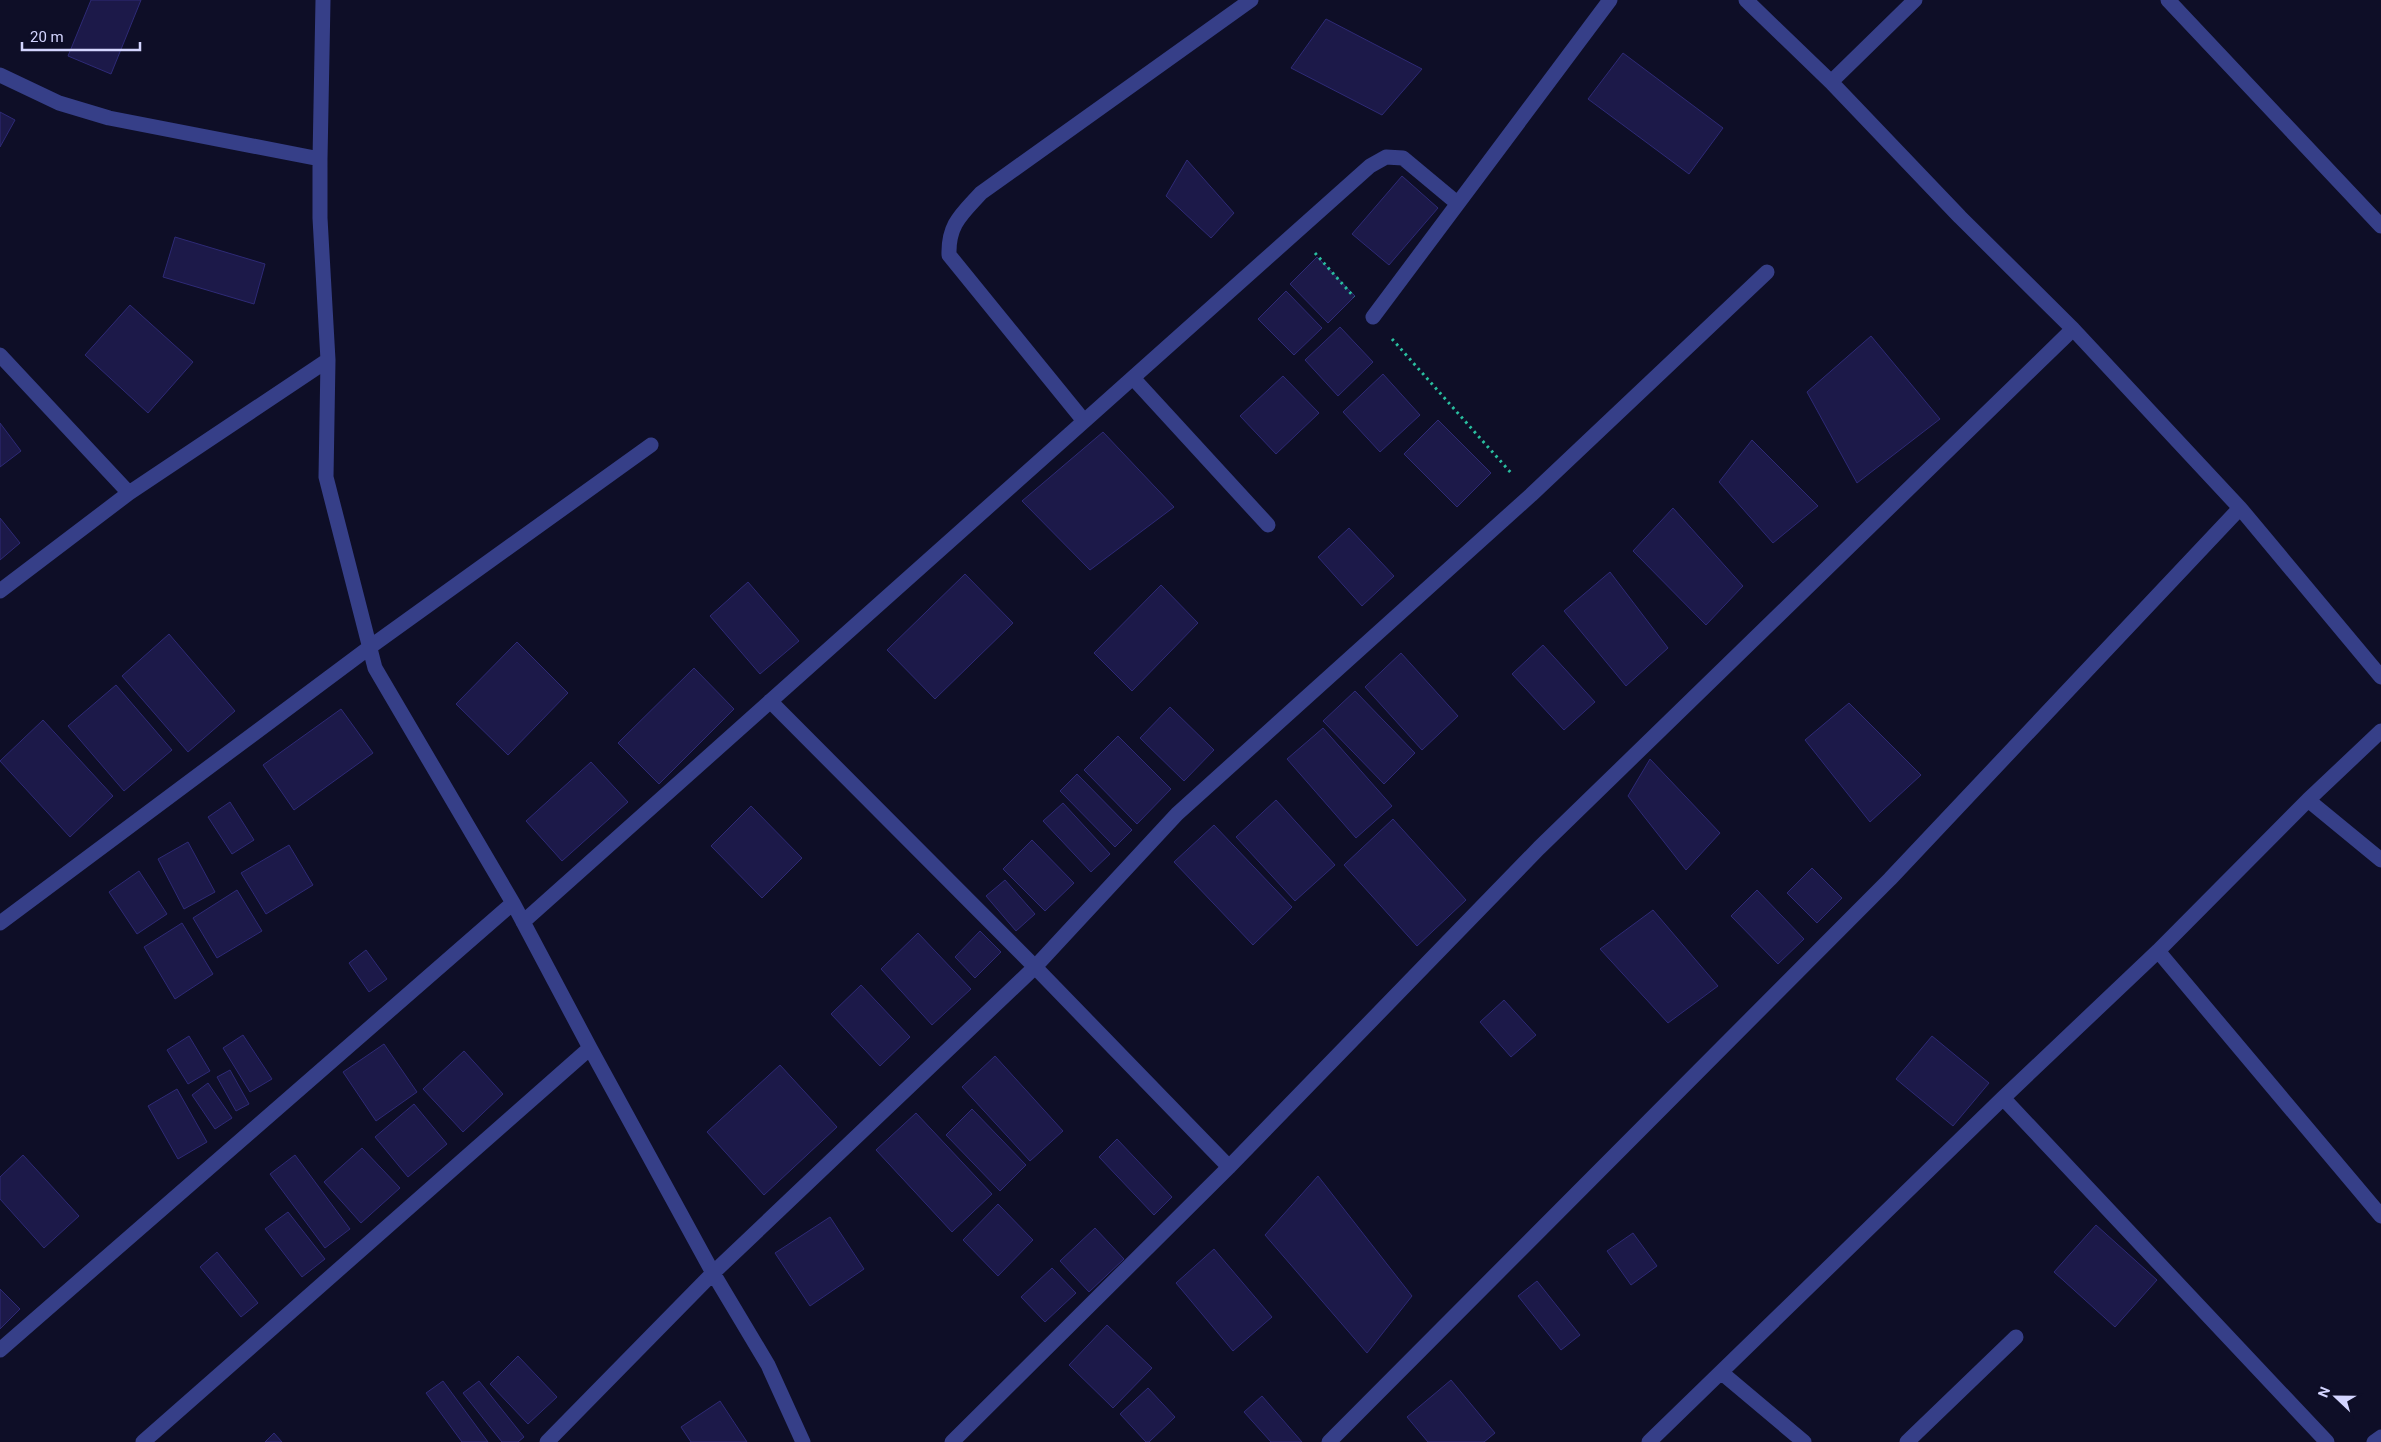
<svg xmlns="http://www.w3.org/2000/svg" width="2381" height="1442" font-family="Roboto,sans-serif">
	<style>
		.building { fill: #1c1949; stroke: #2e2a76 }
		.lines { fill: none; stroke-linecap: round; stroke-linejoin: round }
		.path { stroke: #29be9f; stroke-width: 3; stroke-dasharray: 2.5 4; stroke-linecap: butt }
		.minor { stroke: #363f88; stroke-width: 15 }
	</style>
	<rect width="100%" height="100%" fill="#0e0e27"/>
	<path class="building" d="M 91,0 L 141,0 L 111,74 L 68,56 Z
		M 1326,19 L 1422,69 L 1382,115 L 1291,68 Z
		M 1623,53 L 1723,128 L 1689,174 L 1588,99 Z
		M 0,112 L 15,120 L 0,147 Z
		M 1187,160 L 1234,213 L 1211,238 L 1166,196 Z
		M 1402,176 L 1438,208 L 1389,265 L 1352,234 Z
		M 175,237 L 265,264 L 254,304 L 163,277 Z
		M 1317,257 L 1355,296 L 1328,323 L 1290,284 Z
		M 1286,291 L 1322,328 L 1294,355 L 1258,319 Z
		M 130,305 L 193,362 L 148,413 L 85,355 Z
		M 1340,327 L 1373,362 L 1338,396 L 1305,360 Z
		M 1871,336 L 1940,419 L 1857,483 L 1807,392 Z
		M 1383,374 L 1420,415 L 1380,452 L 1343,412 Z
		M 1283,376 L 1319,413 L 1276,454 L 1240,416 Z
		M 1438,420 L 1491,473 L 1457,507 L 1404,454 Z
		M 0,423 L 21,451 L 0,467 Z
		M 1103,432 L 1174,507 L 1090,570 L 1022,501 Z
		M 1752,440 L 1818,506 L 1773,543 L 1719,482 Z
		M 1673,508 L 1743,586 L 1706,625 L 1633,551 Z
		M 0,518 L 20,543 L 0,560 Z
		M 1349,528 L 1394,576 L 1362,606 L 1318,557 Z
		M 1610,572 L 1668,648 L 1626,686 L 1564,611 Z
		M 965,574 L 1013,623 L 935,699 L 887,650 Z
		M 748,582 L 799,641 L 760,674 L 710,616 Z
		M 1161,585 L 1198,623 L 1132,691 L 1094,653 Z
		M 169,634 L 235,711 L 188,752 L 122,676 Z
		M 517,642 L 568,693 L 508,755 L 456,704 Z
		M 1543,645 L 1595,702 L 1564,730 L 1512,674 Z
		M 1401,653 L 1458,716 L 1422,750 L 1365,687 Z
		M 694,668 L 734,709 L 659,784 L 618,743 Z
		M 116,685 L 172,750 L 124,791 L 68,726 Z
		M 1355,691 L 1415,753 L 1384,784 L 1323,721 Z
		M 1849,703 L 1921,775 L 1870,822 L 1805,740 Z
		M 1170,707 L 1214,750 L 1184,781 L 1140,738 Z
		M 341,709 L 373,753 L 294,810 L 263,765 Z
		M 43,720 L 113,796 L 70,837 L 0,761 Z
		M 1323,728 L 1392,806 L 1356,838 L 1287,759 Z
		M 1118,736 L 1171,789 L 1137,824 L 1084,770 Z
		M 1650,759 L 1720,833 L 1686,870 L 1628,796 Z
		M 591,762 L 628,802 L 562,861 L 526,821 Z
		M 1077,774 L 1132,830 L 1115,847 L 1060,791 Z
		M 1276,800 L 1335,865 L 1295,901 L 1236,837 Z
		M 230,802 L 254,840 L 232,854 L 208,817 Z
		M 1063,803 L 1110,854 L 1091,872 L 1043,821 Z
		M 751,806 L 802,858 L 762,898 L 711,846 Z
		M 1393,819 L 1466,900 L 1417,946 L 1344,865 Z
		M 1214,825 L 1292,907 L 1253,945 L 1174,862 Z
		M 1032,840 L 1074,883 L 1045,911 L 1003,869 Z
		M 188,842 L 215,892 L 184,909 L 158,859 Z
		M 289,845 L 313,885 L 266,914 L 241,873 Z
		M 1812,868 L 1842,898 L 1817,923 L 1787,893 Z
		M 139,871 L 167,914 L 137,934 L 109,892 Z
		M 1005,880 L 1035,914 L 1016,931 L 986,896 Z
		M 237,890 L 262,931 L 217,958 L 193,918 Z
		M 1757,890 L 1804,939 L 1778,964 L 1731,916 Z
		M 1653,910 L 1718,986 L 1668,1023 L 1600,949 Z
		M 182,923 L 213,974 L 175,999 L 144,947 Z
		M 980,931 L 1001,952 L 975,978 L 955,957 Z
		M 918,933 L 971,989 L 932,1025 L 881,969 Z
		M 366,950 L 387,979 L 369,992 L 349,963 Z
		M 861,985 L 910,1037 L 880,1066 L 831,1014 Z
		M 1504,1000 L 1536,1035 L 1511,1057 L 1480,1022 Z
		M 243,1035 L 272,1079 L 250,1092 L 223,1048 Z
		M 189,1036 L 210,1071 L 188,1084 L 167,1050 Z
		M 1932,1036 L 1989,1083 L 1953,1126 L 1896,1079 Z
		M 384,1044 L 417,1092 L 376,1121 L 343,1072 Z
		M 464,1051 L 503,1094 L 463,1132 L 423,1089 Z
		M 995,1056 L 1063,1131 L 1030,1161 L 962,1087 Z
		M 780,1065 L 837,1127 L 764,1195 L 707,1132 Z
		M 230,1070 L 249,1104 L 236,1111 L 217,1077 Z
		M 208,1083 L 232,1118 L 215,1129 L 192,1095 Z
		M 177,1089 L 207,1142 L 178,1159 L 148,1106 Z
		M 414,1104 L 447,1144 L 408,1177 L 375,1137 Z
		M 972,1109 L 1026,1165 L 1000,1191 L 946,1135 Z
		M 916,1113 L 992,1194 L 952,1232 L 876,1150 Z
		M 1117,1139 L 1172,1197 L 1154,1215 L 1099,1157 Z
		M 362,1148 L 400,1188 L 361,1223 L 324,1182 Z
		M 23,1155 L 79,1216 L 44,1248 L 0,1199 L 0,1177 Z
		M 295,1155 L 350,1229 L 325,1248 L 270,1174 Z
		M 1318,1176 L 1412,1296 L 1367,1353 L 1265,1235 Z
		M 998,1204 L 1033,1240 L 998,1276 L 963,1240 Z
		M 288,1212 L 325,1259 L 302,1277 L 265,1229 Z
		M 830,1217 L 864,1269 L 810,1306 L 775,1253 Z
		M 2096,1225 L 2157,1280 L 2115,1327 L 2054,1272 Z
		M 1095,1228 L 1124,1259 L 1089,1292 L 1060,1261 Z
		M 1633,1233 L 1657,1266 L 1631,1285 L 1607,1251 Z
		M 1214,1249 L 1272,1317 L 1233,1351 L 1176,1283 Z
		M 217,1252 L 258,1303 L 241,1317 L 200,1267 Z
		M 1052,1268 L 1076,1293 L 1045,1322 L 1021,1297 Z
		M 1537,1281 L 1580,1335 L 1561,1350 L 1518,1296 Z
		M 0,1289 L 20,1309 L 0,1329 Z
		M 1107,1325 L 1152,1368 L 1113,1408 L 1069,1365 Z
		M 518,1356 L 557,1397 L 528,1424 L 490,1384 Z
		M 1451,1380 L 1495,1433 L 1484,1442 L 1428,1442 L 1407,1417 Z
		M 443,1381 L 488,1442 L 462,1442 L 426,1393 Z
		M 479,1381 L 524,1437 L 518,1442 L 502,1442 L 463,1393 Z
		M 1148,1388 L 1175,1417 L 1149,1442 L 1146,1442 L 1120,1414 Z
		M 1262,1396 L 1302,1442 L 1271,1442 L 1244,1412 Z
		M 720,1401 L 747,1442 L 691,1442 L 681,1427 Z
		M 274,1433 L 282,1442 L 265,1442 Z"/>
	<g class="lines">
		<path class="path" d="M 1315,253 L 1354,297
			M 1392,339 L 1512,474"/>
		<path class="minor" d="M 323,0 L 320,159 L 320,218 L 328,360 L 326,477 L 375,668 L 513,903 L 590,1048 L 713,1273 L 768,1365 L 803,1442
			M 1746,0 L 1831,82
			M 2168,0 L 2381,226
			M 0,75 L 59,103 L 109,118 L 320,159
			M 1373,317 L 1610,0
			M 2073,329 L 2240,508 L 2381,677
			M 0,355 L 129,493
			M 1133,378 L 1268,525
			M 1084,421 L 949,255 C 948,224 962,214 981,193 L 1251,0
			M 0,591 L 129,493 L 328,360
			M 770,701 L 1035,967 L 1229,1167
			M 2308,800 L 2381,860
			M 523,922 L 1370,166 L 1386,157 L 1403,158 L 1457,203
			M 0,923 L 370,647 L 651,445
			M 2158,951 L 2381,1216
			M 2003,1098 L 2327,1442
			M 0,1350 L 513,903
			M 1722,1373 L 1804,1442
			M 143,1442 L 590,1048
			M 547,1442 L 713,1273 L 1035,967 L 1177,814 L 1531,495 L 1767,272
			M 952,1442 L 1229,1167 L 1539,848 L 2073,329 L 1960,217 L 1831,82 L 1915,0
			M 1329,1442 L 1890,879 L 2240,508
			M 1649,1442 L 2003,1098 L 2158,951 L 2308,800 L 2381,731
			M 1907,1442 L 2016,1337
			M 2374,1442 L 2381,1437"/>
	</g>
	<g transform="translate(2336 1397) rotate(292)" stroke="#0e0e27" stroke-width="4" paint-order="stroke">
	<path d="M0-4L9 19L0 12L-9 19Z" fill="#d4d5ff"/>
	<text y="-8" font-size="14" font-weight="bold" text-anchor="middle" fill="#d4d5ff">N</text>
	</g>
	<path d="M22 42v8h118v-8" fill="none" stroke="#d4d5ff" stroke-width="2.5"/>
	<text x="30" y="42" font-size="15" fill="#d4d5ff" stroke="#0e0e27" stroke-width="4" paint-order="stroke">20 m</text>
</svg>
